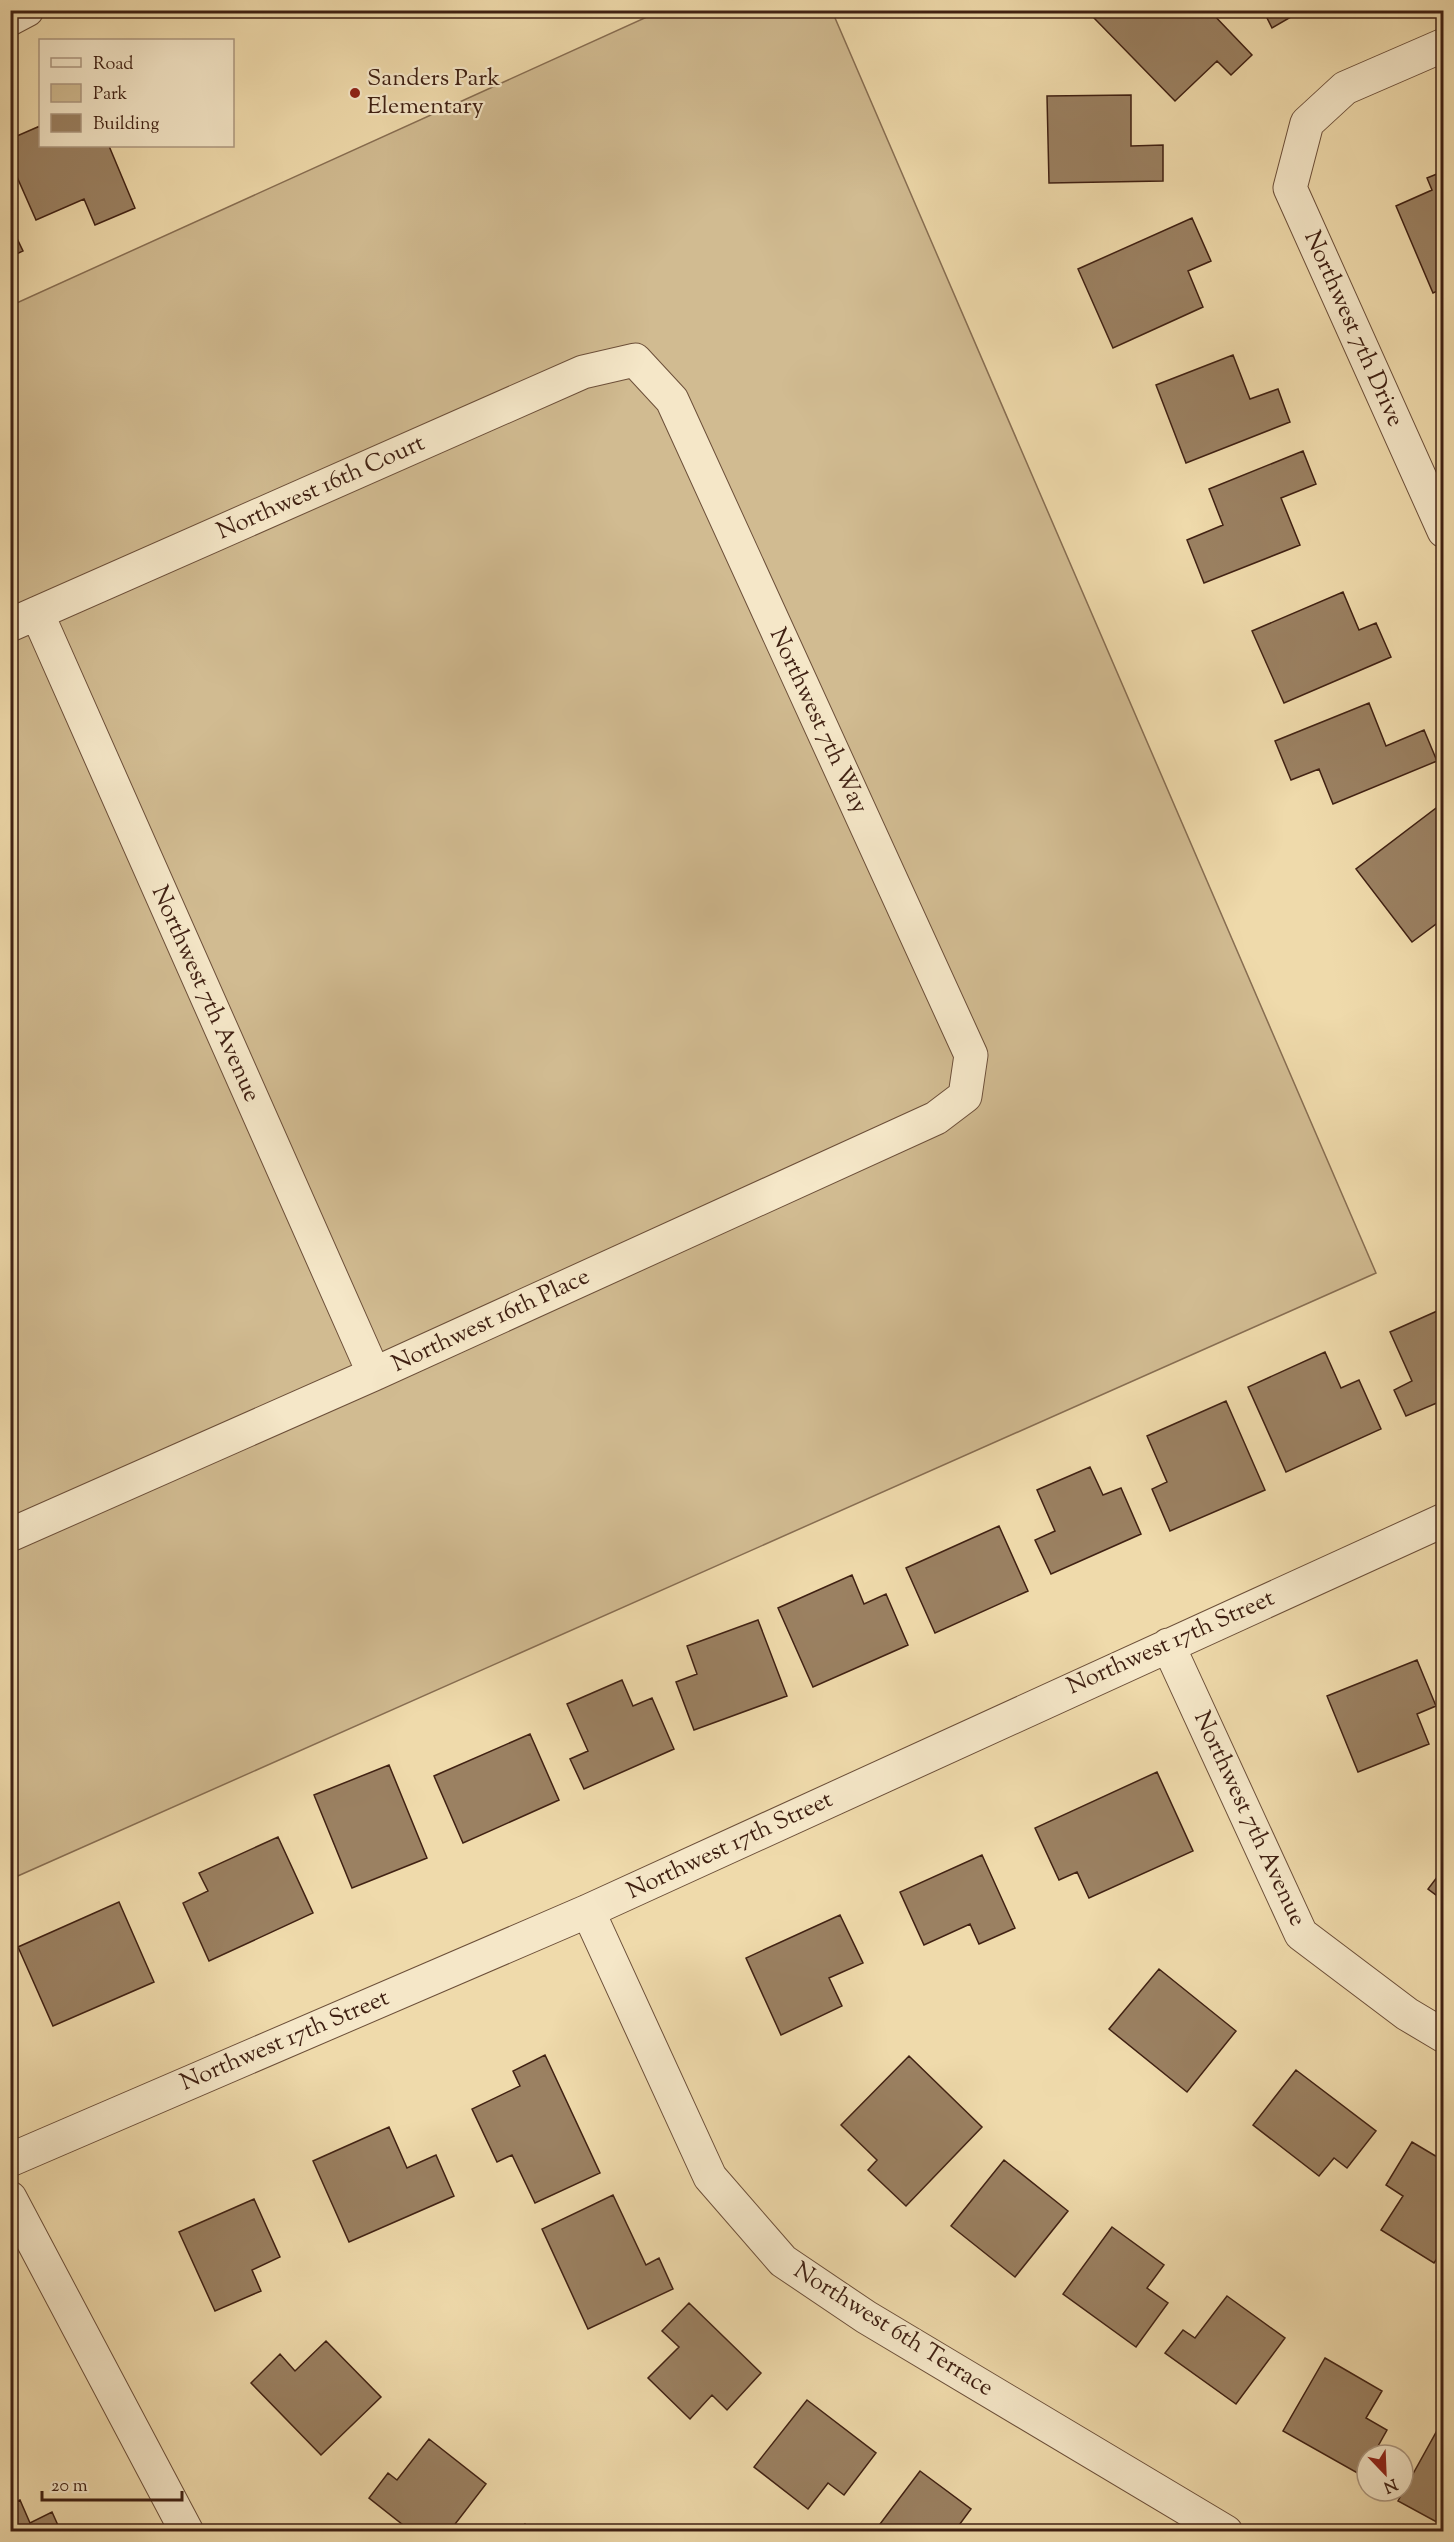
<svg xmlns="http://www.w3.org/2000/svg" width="1454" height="2542" font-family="'Sorts Mill Goudy',serif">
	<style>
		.green { fill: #d1bb91; stroke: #886e52; stroke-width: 1.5 }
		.building { fill: #9b8162; stroke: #402113; stroke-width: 1.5 }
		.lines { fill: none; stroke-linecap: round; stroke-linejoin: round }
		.street-casing { stroke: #6c4f39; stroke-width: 35 }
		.street { stroke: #f5e7c8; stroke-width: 33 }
		.poi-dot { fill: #8f2418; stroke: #f5e7c8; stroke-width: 2 }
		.labels { text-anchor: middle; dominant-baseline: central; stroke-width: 4.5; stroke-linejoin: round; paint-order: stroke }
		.poi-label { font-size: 24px; fill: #402113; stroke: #f5e7c8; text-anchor: start }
		.street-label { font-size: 24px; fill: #402113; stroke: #f5e7c8 }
	</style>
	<rect width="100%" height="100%" fill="#efdaab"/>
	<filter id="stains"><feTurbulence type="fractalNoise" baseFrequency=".00333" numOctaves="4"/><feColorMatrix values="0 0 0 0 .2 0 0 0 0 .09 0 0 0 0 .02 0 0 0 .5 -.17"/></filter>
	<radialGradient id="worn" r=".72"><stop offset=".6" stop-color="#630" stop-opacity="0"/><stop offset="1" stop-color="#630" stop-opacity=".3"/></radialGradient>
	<path class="green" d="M 660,11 L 832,11 L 1376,1273 L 11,1879 L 10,306 Z"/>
	<path class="building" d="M 1101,10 L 1209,10 L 1252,55 L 1231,75 L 1217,61 L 1175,101 L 1094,18 Z
		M 1263,10 L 1303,10 L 1272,28 Z
		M 1131,95 L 1131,146 L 1163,145 L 1163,181 L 1049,183 L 1047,96 Z
		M 40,126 L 40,146 L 109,146 L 135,208 L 95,225 L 84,199 L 36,220 L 10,161 L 10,139 Z
		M 1444,171 L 1444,288 L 1433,293 L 1396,206 L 1432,190 L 1427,178 Z
		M 1192,218 L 1211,261 L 1188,271 L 1203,307 L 1113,348 L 1078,269 Z
		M 10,224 L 23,251 L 10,257 Z
		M 1233,355 L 1250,399 L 1278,389 L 1290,422 L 1186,463 L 1156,385 Z
		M 1303,451 L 1316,484 L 1281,498 L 1300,545 L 1204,583 L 1187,540 L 1223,525 L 1209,489 Z
		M 1343,592 L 1359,630 L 1376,623 L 1391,657 L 1284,703 L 1252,631 Z
		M 1369,703 L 1386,746 L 1424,730 L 1437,761 L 1333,804 L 1319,769 L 1291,780 L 1275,741 Z
		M 1444,802 L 1444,918 L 1412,942 L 1356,869 Z
		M 1444,1308 L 1444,1400 L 1406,1416 L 1394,1390 L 1412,1381 L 1390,1332 Z
		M 1325,1352 L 1341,1388 L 1359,1380 L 1381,1429 L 1286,1472 L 1248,1387 Z
		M 1226,1401 L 1265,1490 L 1170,1531 L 1152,1489 L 1167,1482 L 1147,1436 Z
		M 1090,1467 L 1103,1495 L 1121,1488 L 1141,1534 L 1051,1574 L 1035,1540 L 1055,1531 L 1037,1490 Z
		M 999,1526 L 1028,1591 L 935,1633 L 906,1568 Z
		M 852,1575 L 864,1604 L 886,1594 L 908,1645 L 813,1687 L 778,1608 Z
		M 758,1620 L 787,1696 L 694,1730 L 676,1682 L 697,1674 L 687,1646 Z
		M 1417,1660 L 1436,1706 L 1417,1714 L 1429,1744 L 1358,1772 L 1327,1696 Z
		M 622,1680 L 633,1706 L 652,1698 L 674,1749 L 584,1789 L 570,1759 L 588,1751 L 567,1704 Z
		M 530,1734 L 559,1800 L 463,1843 L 434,1776 Z
		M 389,1765 L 427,1858 L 352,1888 L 314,1795 Z
		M 1157,1772 L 1193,1851 L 1089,1898 L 1077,1872 L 1059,1880 L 1035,1828 Z
		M 278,1837 L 313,1913 L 209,1961 L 183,1903 L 208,1891 L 199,1873 Z
		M 982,1855 L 1015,1928 L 979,1944 L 970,1924 L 924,1945 L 900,1892 Z
		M 1444,1868 L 1444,1901 L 1428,1889 Z
		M 119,1902 L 154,1982 L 53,2026 L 18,1947 Z
		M 840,1915 L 863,1963 L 829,1978 L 842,2006 L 781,2035 L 746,1958 Z
		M 1159,1969 L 1236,2031 L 1187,2092 L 1109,2029 Z
		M 545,2055 L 600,2173 L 535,2203 L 512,2155 L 497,2162 L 472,2109 L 520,2086 L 513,2071 Z
		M 909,2056 L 982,2127 L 906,2206 L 868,2170 L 877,2160 L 841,2125 Z
		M 1296,2070 L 1376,2131 L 1347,2168 L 1334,2158 L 1319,2176 L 1253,2125 Z
		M 389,2127 L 407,2168 L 436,2155 L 454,2196 L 349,2242 L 313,2161 Z
		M 1412,2142 L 1444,2161 L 1444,2248 L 1434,2263 L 1381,2230 L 1403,2196 L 1386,2185 Z
		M 1004,2160 L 1068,2211 L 1015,2277 L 951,2226 Z
		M 613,2195 L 646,2265 L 659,2258 L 673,2289 L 588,2329 L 542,2229 Z
		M 254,2199 L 280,2257 L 252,2270 L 261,2291 L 215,2311 L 179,2232 Z
		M 1112,2227 L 1164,2265 L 1147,2288 L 1168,2303 L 1136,2347 L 1063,2294 Z
		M 1227,2296 L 1285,2338 L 1236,2404 L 1165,2353 L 1183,2330 L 1195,2338 Z
		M 689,2303 L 761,2373 L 727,2410 L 712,2395 L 690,2419 L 648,2378 L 679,2347 L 662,2331 Z
		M 326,2341 L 381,2397 L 321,2455 L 251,2383 L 280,2354 L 295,2371 Z
		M 1325,2358 L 1382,2391 L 1366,2418 L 1387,2430 L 1373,2455 L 1367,2455 L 1367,2465 L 1361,2475 L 1283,2431 Z
		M 807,2400 L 876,2453 L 844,2495 L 828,2483 L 808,2509 L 754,2467 Z
		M 1439,2427 L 1444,2429 L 1444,2526 L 1398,2501 Z
		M 429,2439 L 486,2484 L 449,2532 L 412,2532 L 369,2498 L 388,2473 L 397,2480 Z
		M 920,2471 L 971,2509 L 954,2532 L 874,2532 Z
		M 20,2500 L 30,2523 L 52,2512 L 61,2532 L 10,2532 L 10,2504 Z
		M 525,2524 L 536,2532 L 519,2532 Z"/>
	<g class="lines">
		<defs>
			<path id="street" d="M 10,19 L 27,10
				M 1444,45 L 1345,88 L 1307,123 L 1290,188 L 1444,531
				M 37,613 L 374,1374
				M 10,625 L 583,372 L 635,360 L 672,400 L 971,1055 L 965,1096 L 936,1118 L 374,1374 L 10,1535
				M 1168,1645 L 1301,1934 L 1407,2014 L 1444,2036
				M 588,1911 L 710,2177 L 783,2261 L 866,2317 L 1226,2532
				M 10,2160 L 588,1911 L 1444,1520
				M 10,2198 L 187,2532"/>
		</defs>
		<use href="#street" class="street-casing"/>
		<use href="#street" class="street"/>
	</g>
	<circle class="poi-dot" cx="355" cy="93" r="6"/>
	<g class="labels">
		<g class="poi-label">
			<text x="367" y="79">Sanders Park<tspan x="367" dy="28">Elementary</tspan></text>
		</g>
		<g class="street-label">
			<text transform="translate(1353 329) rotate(66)">Northwest 7th Drive</text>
			<text transform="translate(321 488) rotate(-24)">Northwest 16th Court</text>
			<text transform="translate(818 721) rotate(65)">Northwest 7th Way</text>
			<text transform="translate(205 994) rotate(66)">Northwest 7th Avenue</text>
			<text transform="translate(491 1321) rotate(-25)">Northwest 16th Place</text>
			<text transform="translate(1171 1643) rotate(-24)">Northwest 17th Street</text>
			<text transform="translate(1249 1819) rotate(65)">Northwest 7th Avenue</text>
			<text transform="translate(730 1846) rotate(-25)">Northwest 17th Street</text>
			<text transform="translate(285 2041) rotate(-23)">Northwest 17th Street</text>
			<text transform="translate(893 2330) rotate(32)">Northwest 6th Terrace</text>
		</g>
	</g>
	<rect width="1454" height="2542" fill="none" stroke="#efdaab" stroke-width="36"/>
	<rect x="12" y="12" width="1430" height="2518" fill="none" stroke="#402113" stroke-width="3"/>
	<rect x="18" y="18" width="1418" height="2506" fill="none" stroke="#402113" stroke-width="1.5"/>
	<rect x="39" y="39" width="195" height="108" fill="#f5e7c8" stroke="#ad9880" stroke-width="1.5"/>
	<rect x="51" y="58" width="30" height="9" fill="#f5e7c8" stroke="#ad9880" stroke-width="1.5"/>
	<text x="93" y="69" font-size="18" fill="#402113">Road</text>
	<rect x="51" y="84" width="30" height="18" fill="#d1bb91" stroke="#ad9880" stroke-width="1.5"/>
	<text x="93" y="99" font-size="18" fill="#402113">Park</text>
	<rect x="51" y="114" width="30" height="18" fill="#9b8162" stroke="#ad9880" stroke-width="1.5"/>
	<text x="93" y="129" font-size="18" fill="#402113">Building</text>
	<g transform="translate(1385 2473) rotate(157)"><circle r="28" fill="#f5e7c8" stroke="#ad9880" stroke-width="1.5"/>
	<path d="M0-4.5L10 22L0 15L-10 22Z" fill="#8f2418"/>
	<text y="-9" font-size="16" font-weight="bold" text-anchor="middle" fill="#402113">N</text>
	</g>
	<path d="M42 2491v9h140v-9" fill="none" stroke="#402113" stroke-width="3"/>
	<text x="51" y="2491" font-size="18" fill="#402113" stroke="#f5e7c8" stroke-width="4.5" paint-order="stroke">20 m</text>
	<rect width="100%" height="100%" filter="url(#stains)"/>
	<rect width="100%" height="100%" fill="url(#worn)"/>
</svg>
